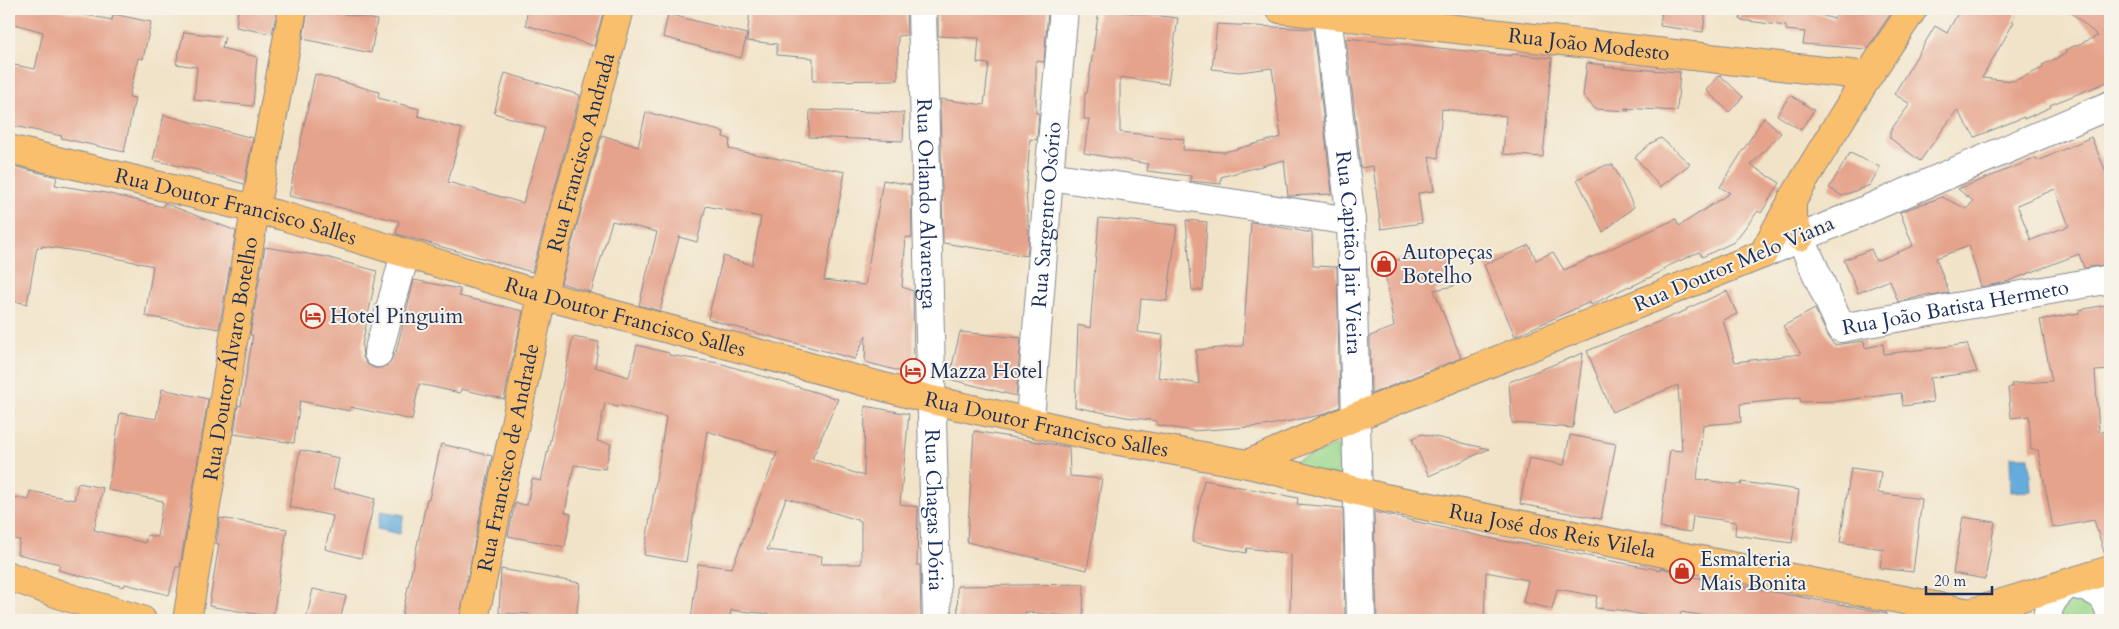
<svg xmlns="http://www.w3.org/2000/svg" width="2119" height="629" font-family="Cardo,serif">
	<style>
		.green { fill: #9bd88c; stroke: #5b8475 }
		.water { fill: #65abdb; stroke: #406d9c }
		.building { fill: #e5a38b; fill-rule: evenodd }
		.lines { fill: none; stroke-linecap: round; stroke-linejoin: round }
		.minor-casing { stroke: #868992; stroke-width: 30 }
		.major-casing { stroke: #868992; stroke-width: 30 }
		.minor { stroke: #fff; stroke-width: 28 }
		.major { stroke: #f9bf6d; stroke-width: 28 }
		.labels { text-anchor: middle; dominant-baseline: central; stroke-width: 4; stroke-linejoin: round; paint-order: stroke }
		.street-label { font-size: 21px; fill: #1b2f5e; stroke: #f7f3e8 }
		.poi-label { font-size: 21px; fill: #1b2f5e; stroke: #f7f3e8; text-anchor: start }
	</style>
	<rect width="100%" height="100%" fill="#f7f3e8"/>
	<filter id="ink" filterUnits="userSpaceOnUse"><feTurbulence type="fractalNoise" baseFrequency=".02" numOctaves="2"/><feDisplacementMap in="SourceGraphic" scale="10" xChannelSelector="R" yChannelSelector="G"/><feConvolveMatrix kernelMatrix="1 2 1 2 8 2 1 2 1" color-interpolation-filters="sRGB"/></filter>
	<filter id="wash" filterUnits="userSpaceOnUse"><feTurbulence type="fractalNoise" baseFrequency=".0096" numOctaves="4" result="noise"/><feDisplacementMap in="SourceGraphic" scale="20" xChannelSelector="R" yChannelSelector="G"/><feGaussianBlur stdDeviation="1.12" result="paint"/><feColorMatrix in="noise" values="0 0 0 0 0 0 0 0 0 0 0 0 0 0 0 0 0 1.4 0 .05"/><feComposite in="paint" operator="in"/></filter>
	<g filter="url(#wash)">
		<rect width="100%" height="100%" fill="#f1e3c7"/>
		<path class="green" d="M 1345,442 L 1351,479 L 1283,466 Z
			M 2078,593 L 2108,620 L 2054,620 L 2063,594 Z"/>
		<path class="water" d="M 2010,457 L 2029,457 L 2031,491 L 2011,492 Z
			M 381,511 L 404,515 L 400,534 L 377,529 Z"/>
		<g id="blocks">
			<path class="building" d="M 15,9 L 54,9 L 112,20 L 113,14 L 151,22 L 143,59 L 138,58 L 129,97 L 135,98 L 124,152 L 61,138 L 62,136 L 9,125 L 9,64 L 35,69 L 43,32 L 11,23 Z
				M 238,9 L 277,9 L 272,34 L 236,27 Z
				M 308,9 L 319,9 L 377,20 L 371,53 L 303,39 Z
				M 527,9 L 604,9 L 594,46 L 526,25 Z
				M 750,9 L 906,9 L 907,35 L 898,36 L 898,80 L 813,81 L 813,58 L 777,55 L 777,44 L 747,41 Z
				M 938,9 L 1025,9 L 1048,11 L 1044,62 L 1036,61 L 1036,113 L 1039,113 L 1037,140 L 1030,139 L 1026,191 L 1029,237 L 1027,256 L 943,243 L 940,99 L 984,105 L 989,64 L 977,63 L 979,38 L 938,36 Z
				M 1099,9 L 1178,18 L 1168,84 L 1120,77 L 1120,132 L 1184,139 L 1183,150 L 1225,152 L 1281,137 L 1272,68 L 1239,72 L 1212,69 L 1217,24 L 1313,29 L 1332,194 L 1288,196 L 1284,160 L 1221,177 L 1221,184 L 1190,181 L 1191,176 L 1147,171 L 1148,164 L 1084,153 L 1089,119 L 1084,119 L 1085,93 L 1087,93 Z
				M 1662,9 L 1706,9 L 1703,32 L 1660,26 Z
				M 1741,9 L 1807,9 L 1807,11 L 1834,19 L 1840,9 L 1894,9 L 1867,49 L 1803,44 L 1805,32 L 1786,30 L 1786,26 L 1740,20 Z
				M 1960,9 L 2018,9 L 2012,21 L 2014,22 L 1982,78 L 2014,81 L 2043,68 L 2042,65 L 2066,54 L 2065,50 L 2098,36 L 2067,9 L 2110,9 L 2110,81 L 2050,105 L 2051,107 L 2024,119 L 2024,117 L 1975,137 L 1957,110 L 1920,161 L 1890,138 L 1890,131 L 1910,104 L 1894,94 L 1935,26 L 1947,33 Z
				M 668,14 L 747,34 L 741,58 L 663,37 Z
				M 184,32 L 225,37 L 222,48 L 257,57 L 253,106 L 194,100 L 197,67 L 176,64 Z
				M 1346,38 L 1512,56 L 1512,54 L 1552,58 L 1543,157 L 1503,154 L 1506,116 L 1442,109 L 1438,158 L 1429,156 L 1434,191 L 1418,193 L 1422,223 L 1381,229 L 1373,166 L 1361,168 Z
				M 1587,63 L 1605,65 L 1605,67 L 1680,72 L 1677,111 L 1625,108 L 1629,111 L 1595,109 L 1583,95 Z
				M 505,73 L 580,95 L 532,272 L 396,234 L 399,221 L 289,196 L 315,74 L 379,92 L 378,98 L 419,109 L 418,116 L 462,129 L 448,182 L 523,203 L 545,128 L 494,113 Z
				M 1720,75 L 1743,97 L 1729,112 L 1706,90 Z
				M 1790,95 L 1814,110 L 1801,130 L 1777,115 Z
				M 810,110 L 904,113 L 903,141 L 809,137 Z
				M 646,112 L 724,132 L 723,137 L 730,139 L 729,149 L 845,172 L 824,280 L 865,285 L 883,180 L 911,185 L 912,238 L 906,237 L 902,287 L 913,291 L 914,375 L 865,362 L 866,335 L 855,359 L 753,332 L 708,319 L 723,256 L 752,265 L 761,217 L 706,206 L 697,242 L 679,237 L 660,311 L 639,305 L 657,232 L 612,221 L 591,292 L 561,283 L 602,135 L 638,147 Z
				M 164,115 L 253,138 L 244,184 L 202,172 L 202,171 L 153,160 Z
				M 1764,117 L 1781,133 L 1751,165 L 1780,183 L 1761,213 L 1758,211 L 1734,242 L 1702,257 L 1699,252 L 1664,268 L 1665,270 L 1630,287 L 1629,286 L 1591,305 L 1590,302 L 1515,336 L 1484,265 L 1529,245 L 1536,260 L 1553,252 L 1564,270 L 1676,219 L 1679,226 L 1730,193 L 1720,187 Z
				M 2091,137 L 2110,181 L 2110,264 L 2084,268 L 2079,254 L 2006,282 L 1981,287 L 1969,246 L 1936,258 L 1949,293 L 1932,296 L 1931,294 L 1898,302 L 1890,280 L 1858,293 L 1844,260 L 1871,249 L 1876,261 L 1913,246 L 1900,212 L 1942,197 L 1967,209 L 1973,201 L 1958,189 L 2037,158 L 2038,161 ZM 2055,189 L 2069,226 L 2031,240 L 2017,205 Z
				M 1661,138 L 1690,164 L 1660,187 L 1635,157 L 1651,143 Z
				M 1850,153 L 1880,167 L 1870,185 L 1842,196 L 1829,188 Z
				M 9,165 L 57,177 L 55,185 L 106,193 L 163,207 L 164,203 L 236,231 L 219,329 L 145,316 L 153,266 L 97,254 L 42,246 L 42,248 L 37,247 L 27,304 L 9,300 Z
				M 1606,165 L 1613,165 L 1634,207 L 1603,232 L 1577,179 Z
				M 1099,218 L 1177,225 L 1167,301 L 1141,299 L 1138,332 L 1163,335 L 1158,377 L 1199,384 L 1196,350 L 1243,346 L 1251,222 L 1312,233 L 1313,266 L 1337,267 L 1340,407 L 1321,415 L 1264,426 L 1192,431 L 1157,425 L 1157,421 L 1126,417 L 1075,407 L 1078,325 L 1090,328 Z
				M 1186,220 L 1207,222 L 1203,290 L 1192,290 Z
				M 265,247 L 326,257 L 377,271 L 362,345 L 363,357 L 367,364 L 374,368 L 381,368 L 389,364 L 395,352 L 396,352 L 414,280 L 460,289 L 459,296 L 523,311 L 504,399 L 461,389 L 460,393 L 419,384 L 412,420 L 350,407 L 350,411 L 300,401 L 294,443 L 234,434 L 238,405 L 241,406 L 253,335 L 250,335 Z
				M 1449,252 L 1454,286 L 1434,290 L 1461,358 L 1371,394 L 1370,336 L 1394,327 L 1383,262 Z
				M 1727,291 L 1737,314 L 1723,320 L 1735,362 L 1801,354 L 1783,326 L 1815,309 L 1827,334 L 1834,345 L 1864,341 L 1865,348 L 1883,344 L 1884,354 L 1967,344 L 1977,372 L 1930,378 L 1933,402 L 1903,406 L 1901,393 L 1839,401 L 1801,402 L 1800,398 L 1740,404 L 1741,422 L 1703,425 L 1697,479 L 1741,485 L 1742,482 L 1799,490 L 1792,543 L 1735,535 L 1736,522 L 1693,516 L 1691,532 L 1660,528 L 1670,450 L 1682,451 L 1678,385 L 1612,412 L 1587,351 L 1687,310 L 1686,309 Z
				M 2110,304 L 2110,370 L 2095,371 L 2099,432 L 2110,431 L 2110,555 L 2105,555 L 2094,520 L 2053,528 L 2038,450 L 2031,450 L 2029,416 L 2011,418 L 2008,388 L 2012,387 L 2011,384 L 2052,381 L 2040,320 L 2079,313 L 2079,310 Z
				M 960,332 L 1021,338 L 1016,396 L 949,379 Z
				M 573,337 L 599,342 L 595,367 L 629,377 L 637,345 L 669,353 L 669,355 L 719,363 L 838,399 L 812,459 L 864,476 L 865,406 L 909,414 L 900,504 L 918,507 L 917,565 L 920,565 L 921,620 L 769,620 L 769,614 L 731,610 L 730,620 L 691,620 L 698,564 L 732,568 L 777,453 L 707,431 L 686,562 L 644,555 L 666,417 L 618,405 L 617,407 L 605,403 L 597,441 L 611,444 L 605,469 L 574,465 L 565,512 L 571,514 L 565,547 L 508,536 L 515,503 L 527,505 L 532,479 L 541,481 ZM 786,498 L 861,521 L 861,564 L 821,564 L 822,556 L 767,550 Z
				M 1583,353 L 1573,428 L 1512,423 L 1509,382 Z
				M 162,389 L 208,399 L 180,567 L 176,567 L 169,595 L 125,584 L 124,587 L 58,570 L 60,564 L 17,554 L 20,540 L 9,538 L 9,496 L 29,500 L 30,491 L 74,500 L 78,483 L 103,488 L 94,530 L 145,543 L 147,535 L 157,537 L 163,501 L 108,490 L 120,413 L 156,419 Z
				M 974,431 L 1069,447 L 1070,476 L 1102,479 L 1087,570 L 967,542 Z
				M 1422,434 L 1489,449 L 1429,476 L 1412,439 Z
				M 1570,435 L 1616,444 L 1601,519 L 1520,504 L 1529,458 L 1564,465 Z
				M 441,444 L 492,456 L 459,620 L 401,620 L 427,499 L 429,499 Z
				M 300,450 L 339,458 L 333,488 L 375,499 L 361,558 L 325,549 L 333,516 L 289,507 Z
				M 1851,468 L 1881,472 L 1878,493 L 1922,499 L 1913,572 L 1880,568 L 1883,549 L 1840,542 Z
				M 1204,480 L 1298,498 L 1297,504 L 1343,508 L 1345,620 L 1290,620 L 1291,554 L 1247,548 L 1246,553 L 1192,542 Z
				M 1374,512 L 1502,541 L 1536,546 L 1536,545 L 1596,558 L 1660,570 L 1660,568 L 1688,574 L 1688,576 L 1887,613 L 1886,620 L 1729,620 L 1681,612 L 1679,620 L 1666,620 L 1619,610 L 1595,608 L 1597,596 L 1557,589 L 1552,609 L 1523,602 L 1528,580 L 1486,572 L 1484,620 L 1377,620 Z
				M 1963,517 L 1995,522 L 1985,579 L 1953,573 Z
				M 220,518 L 287,529 L 273,617 L 209,606 L 219,544 L 216,543 Z
				M 501,569 L 580,583 L 576,620 L 529,620 L 529,614 L 499,613 Z
				M 1084,584 L 1083,618 L 1025,612 L 1026,620 L 958,620 L 957,586 Z
				M 313,589 L 346,596 L 340,620 L 306,620 Z"/>
		</g>
	</g>
	<g filter="url(#ink)">
		<use href="#blocks" fill-opacity="0" stroke="#868992" stroke-width="1"/>
		<g class="lines">
			<defs>
				<g id="minor">
					<path id="s1" d="M 922,9 L 937,620"/>
					<path id="s2" d="M 1327,14 L 1351,221 L 1361,620"/>
					<path d="M 1049,176 L 1351,221"/>
					<path id="s3" d="M 1800,237 L 1841,328 L 2110,279"/>
					<path d="M 1763,254 L 2110,105"/>
					<path d="M 378,353 L 405,254"/>
					<path id="s4" d="M 1030,420 L 1049,176 L 1064,9"/>
					<path d="M 2048,620 C 2046,603 2058,594 2069,583 C 2090,590 2105,589 2110,613"/>
				</g>
				<g id="major">
					<path id="s5" d="M 1280,9 L 1868,76"/>
					<path id="s6" d="M 9,149 L 283,216 L 542,295 L 932,400 L 1101,438 L 1248,464 L 1385,498 L 1970,613 L 2110,570"/>
					<path d="M 1792,199 L 1792,217 L 1800,237"/>
					<path d="M 1248,464 L 1355,417 L 1763,254 C 1808,169 1859,88 1913,9"/>
					<path d="M 9,576 L 64,596 L 142,620"/>
					<path id="s7" d="M 187,620 L 255,210 L 293,9"/>
					<path id="s8" d="M 474,620 L 542,295 L 620,9"/>
				</g>
			</defs>
			<use href="#minor" class="minor-casing"/>
			<use href="#major" class="major-casing"/>
			<use href="#minor" class="minor"/>
			<use href="#major" class="major"/>
		</g>
	</g>
	<defs>
		<symbol id="shop-ring" viewBox="-11 -11 22 22"><circle r="9.5" fill="#f7f3e8" stroke="#c8321e" stroke-width="1.5"/><path d="M-5-2.5h2.3a2.7 3.5 0 0 1 5.4 0H5L5.5 6h-11ZM-1.5-2.5h3a1.5 2.3 0 0 0-3 0Z" fill="#c8321e"/></symbol>
		<symbol id="hotel-ring" viewBox="-11 -11 22 22"><circle r="9.5" fill="#f7f3e8" stroke="#c8321e" stroke-width="1.5"/><path d="M-6-4.5h1.5V1H6V5H4.5V3h-9V5H-6ZM-4 0a1.8 1.8 0 1 1 3.6 0ZM.5 0V-2.5h3Q6-2.5 6 0Z" fill="#c8321e"/></symbol>
	</defs>
	<g fill-rule="evenodd">
		<use href="#shop-ring" x="1370" y="250" width="28" height="28"/>
		<use href="#hotel-ring" x="299" y="302" width="28" height="28"/>
		<use href="#hotel-ring" x="899" y="357" width="28" height="28"/>
		<use href="#shop-ring" x="1668" y="557" width="28" height="28"/>
	</g>
	<g class="labels">
		<g class="street-label">
			<text stroke="none"><textPath href="#s5" startOffset="311">Rua João Modesto</textPath></text>
			<text stroke="none"><textPath href="#s8" startOffset="480">Rua Francisco Andrada</textPath></text>
			<text stroke="none"><textPath href="#s1" startOffset="195">Rua Orlando Alvarenga</textPath></text>
			<text stroke="none"><textPath href="#s6" startOffset="234">Rua Doutor Francisco Salles</textPath></text>
			<text stroke="none"><textPath href="#s4" startOffset="206">Rua Sargento Osório</textPath></text>
			<text stroke="none"><textPath href="#s2" startOffset="240">Rua Capitão Jair Vieira</textPath></text>
			<text transform="translate(1734 264) rotate(-23)">Rua Doutor Melo Viana</text>
			<text stroke="none"><textPath href="#s3" startOffset="216">Rua João Batista Hermeto</textPath></text>
			<text stroke="none"><textPath href="#s6" startOffset="639">Rua Doutor Francisco Salles</textPath></text>
			<text stroke="none"><textPath href="#s7" startOffset="265">Rua Doutor Álvaro Botelho</textPath></text>
			<text stroke="none"><textPath href="#s6" startOffset="1074">Rua Doutor Francisco Salles</textPath></text>
			<text stroke="none"><textPath href="#s8" startOffset="166">Rua Francisco de Andrade</textPath></text>
			<text stroke="none"><textPath href="#s1" startOffset="501">Rua Chagas Dória</textPath></text>
			<text stroke="none"><textPath href="#s6" startOffset="1591">Rua José dos Reis Vilela</textPath></text>
		</g>
		<g class="poi-label">
			<text x="1402" y="252">Autopeças<tspan x="1402" dy="24">Botelho</tspan></text>
			<text x="330" y="316">Hotel Pinguim</text>
			<text x="930" y="371">Mazza Hotel</text>
			<text x="1700" y="559">Esmalteria<tspan x="1700" dy="24">Mais Bonita</tspan></text>
		</g>
	</g>
	<rect width="2119" height="629" fill="none" stroke="#f7f3e8" stroke-width="30"/>
	<path d="M1926 586v8h66v-8" fill="none" stroke="#1b2f5e" stroke-width="2.5"/>
	<text x="1934" y="586" font-size="15" fill="#1b2f5e" stroke="#f7f3e8" stroke-width="4" paint-order="stroke">20 m</text>
</svg>
